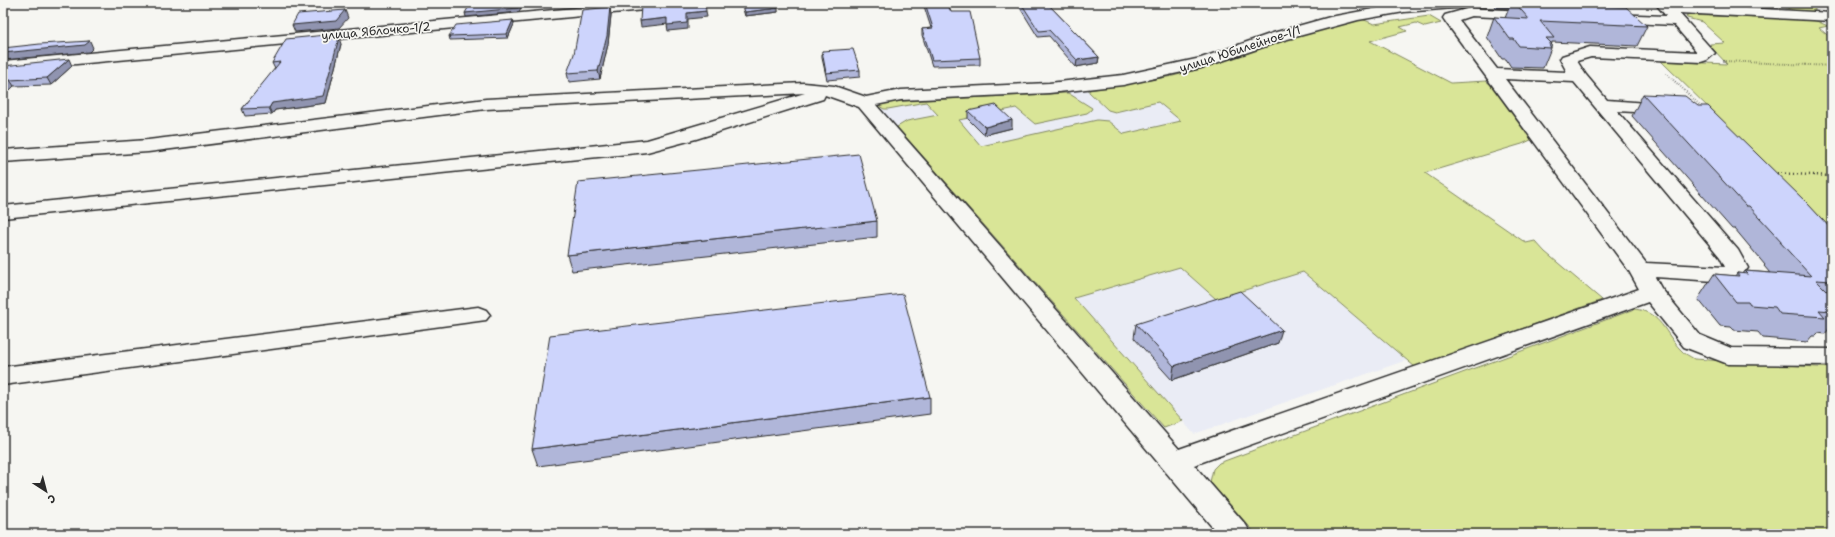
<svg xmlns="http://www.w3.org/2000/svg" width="1835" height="537" font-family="'Shantell Sans',sans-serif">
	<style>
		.built { fill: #eaecf5 }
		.green { fill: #d9e597; stroke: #828861 }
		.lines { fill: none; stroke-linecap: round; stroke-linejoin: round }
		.minor-casing { stroke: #2b2b2b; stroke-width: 3 }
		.path-far1 { stroke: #2b2b2b; stroke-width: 2; stroke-dasharray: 0.5 2; stroke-linecap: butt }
		.path { stroke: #2b2b2b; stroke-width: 2.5; stroke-dasharray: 1 3; stroke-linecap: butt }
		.minor { fill: #f6f6f2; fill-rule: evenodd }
		.wall { fill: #b0b6d9; stroke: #2b2b2b }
		.shaded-wall { fill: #9094b0; stroke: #2b2b2b }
		.building { fill: #cdd4fc; stroke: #2b2b2b }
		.labels { text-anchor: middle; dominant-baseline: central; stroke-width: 3.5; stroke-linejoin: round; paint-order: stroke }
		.far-street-label { font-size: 12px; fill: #2b2b2b; stroke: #f6f6f2 }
	</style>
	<rect width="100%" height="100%" fill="#f6f6f2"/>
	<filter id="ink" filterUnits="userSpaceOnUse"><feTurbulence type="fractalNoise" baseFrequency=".025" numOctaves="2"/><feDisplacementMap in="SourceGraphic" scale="8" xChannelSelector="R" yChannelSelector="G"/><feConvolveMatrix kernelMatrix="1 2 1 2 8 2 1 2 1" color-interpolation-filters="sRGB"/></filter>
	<g filter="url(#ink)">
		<path class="built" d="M 1089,90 L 1089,93 L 1108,110 L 1115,112 L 1158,102 L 1181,121 L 978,167 L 935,170 L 879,106 L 886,102 Z
			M 1180,266 L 1216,299 L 1303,272 L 1407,360 L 1194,434 L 1074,298 Z"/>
		<path class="green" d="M 1676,3 L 1805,3 L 1815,9 L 1815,11 C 1803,16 1791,8 1779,6 C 1760,3 1739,4 1720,3 L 1723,6 Z
			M 1687,15 L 1814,20 L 1828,26 L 1819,28 L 1832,39 L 1832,229 L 1661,61 L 1727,64 L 1711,47 L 1710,44 L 1725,43 L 1702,22 L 1687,18 L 1686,16 Z
			M 1429,16 L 1441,23 L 1425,27 L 1416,23 L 1400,27 L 1407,31 L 1370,41 L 1451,83 L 1486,81 L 1494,87 L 1533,139 L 1522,144 L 1425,173 L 1526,243 L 1535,241 L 1545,252 L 1602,300 L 1415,367 L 1303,272 L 1216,299 L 1180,267 L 1074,298 L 1183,421 L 1164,428 L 897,127 L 907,121 L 938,115 L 926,102 L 888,109 L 884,109 L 879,106 L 886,102 L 1068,93 L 1092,108 L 1091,110 L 1087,113 L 1035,124 L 1016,108 L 959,120 L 981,146 L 1097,120 L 1108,121 L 1124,134 L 1181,121 L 1158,102 L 1115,112 L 1108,110 L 1089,92 L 1089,90 L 1173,76 L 1207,67 L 1270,43 L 1362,19 L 1374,24 Z
			M 1635,309 C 1662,313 1664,333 1681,350 C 1684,354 1690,356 1694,359 L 1832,368 L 1832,534 L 1256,534 L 1210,482 L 1213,469 L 1219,463 Z"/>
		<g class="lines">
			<defs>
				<path id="minor" d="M 629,3 L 683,3 L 681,6 L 676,7 L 3,71 L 3,61 Z
					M 1405,3 L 1481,3 L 1479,6 L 1404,12 L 1358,20 L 1284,40 L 1201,68 L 1123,85 L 1049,93 L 901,100 L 876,105 L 1179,449 L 1639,289 L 1629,271 L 1445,21 L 1443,18 L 1445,15 L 1470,8 L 1542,12 L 1544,15 L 1542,18 L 1537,19 L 1471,16 L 1459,20 L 1497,69 L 1567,72 L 1560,59 L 1562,56 L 1590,47 L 1697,52 L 1674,25 L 1610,22 L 1605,21 L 1603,18 L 1605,15 L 1610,14 L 1666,16 L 1655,3 L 1832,13 L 1832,21 L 1679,13 L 1715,53 L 1707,60 L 1701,62 L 1591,57 L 1577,61 L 1586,75 L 1607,100 L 1673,105 L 1676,109 L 1673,113 L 1667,114 L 1617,111 L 1738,250 L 1748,268 L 1737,280 L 1729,282 L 1655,277 L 1661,288 L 1700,335 L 1731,348 L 1832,349 L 1832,365 L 1728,364 L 1684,347 L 1648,302 L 1194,465 L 1246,525 L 1251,534 L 1218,534 L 859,107 L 825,95 L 823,99 L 696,139 L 647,152 L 3,218 L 3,206 L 647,140 L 805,93 L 486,109 L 148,152 L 3,162 L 3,150 L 148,140 L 486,99 L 804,83 L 834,86 L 866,97 L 901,90 L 1049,83 L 1123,75 L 1201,58 L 1273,33 L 1330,17 ZM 1505,79 L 1574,82 L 1720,257 L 1725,267 L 1646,263 Z
					M 1526,3 L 1574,3 C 1567,14 1539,10 1528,7 Z
					M 478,307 L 486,310 L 490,315 L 486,320 L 3,385 L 3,367 Z"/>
			</defs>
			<use href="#minor" class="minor-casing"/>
			<path class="path-far1" d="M 1723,61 L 1832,66
				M 1666,73 L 1702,107"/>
			<path class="path" d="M 1773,173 L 1832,176"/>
			<use href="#minor" class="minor"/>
		</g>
		<path class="wall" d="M 741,3 L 776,3 L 778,12 L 745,16 Z
			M 923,3 L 947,3 L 951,12 L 980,58 L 980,65 L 932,66 L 922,35 L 922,29 L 931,28 Z
			M 1017,3 L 1047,3 L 1099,57 L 1098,63 L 1076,67 L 1049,36 L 1038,37 Z
			M 1492,3 L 1556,3 L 1647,26 L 1637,46 L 1552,42 L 1551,47 L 1551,48 L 1543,68 L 1511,67 L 1506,59 L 1502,59 L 1487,37 L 1494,17 L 1505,18 L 1509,8 L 1496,8 Z
			M 611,15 L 608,44 L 600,79 L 569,82 L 567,73 Z
			M 513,20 L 514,24 L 508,38 L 450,40 L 449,36 Z
			M 327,39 L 341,44 L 326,103 L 275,110 L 272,114 L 245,116 L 242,109 L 275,69 L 272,63 Z
			M 822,51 L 860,70 L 860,77 L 827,80 L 822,58 Z
			M 3,66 L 72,66 L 51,85 L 14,86 L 3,97 Z
			M 1643,94 L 1832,230 L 1832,325 L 1825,334 L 1818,333 L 1815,336 L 1812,336 L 1807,342 L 1763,338 L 1758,332 L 1734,330 L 1731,327 L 1720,326 L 1698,299 L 1714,274 L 1735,276 L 1737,273 L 1743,274 L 1745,271 L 1770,273 L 1764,266 L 1765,265 L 1735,229 L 1732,229 L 1632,116 Z
			M 968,111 L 1012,128 L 984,135 L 968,119 Z
			M 877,221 L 877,237 L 572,271 L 567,255 Z
			M 1136,324 L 1278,343 L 1172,380 L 1134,338 Z
			M 930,397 L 930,414 L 538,466 L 532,449 Z"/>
		<path class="shaded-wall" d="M 520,3 L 523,3 L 519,12 L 466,17 L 465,13 Z
			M 585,3 L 612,3 L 585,6 Z
			M 610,7 L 611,15 L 608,44 L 600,79 L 598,71 Z
			M 778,8 L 778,12 L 745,16 L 745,12 Z
			M 345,10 L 348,18 L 339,28 L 295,32 L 292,25 Z
			M 706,11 L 707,17 L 688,19 L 688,29 L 668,31 L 667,25 L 687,13 Z
			M 667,18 L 668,24 L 641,27 L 640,21 Z
			M 513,20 L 514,24 L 508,38 L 507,34 Z
			M 326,35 L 328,42 L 322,39 Z
			M 339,38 L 341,44 L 326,103 L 275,110 L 272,114 L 269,108 L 272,103 Z
			M 90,41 L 93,48 L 89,52 L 3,60 L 3,53 Z
			M 1099,57 L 1098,63 L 1076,67 L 1077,60 Z
			M 69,59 L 72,66 L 51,85 L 47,78 Z
			M 10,80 L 14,86 L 3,97 L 3,86 Z
			M 1012,120 L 1012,128 L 984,135 L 985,127 Z
			M 1282,330 L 1278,343 L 1172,380 L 1174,366 Z"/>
		<path class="building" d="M 471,3 L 520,3 L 518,8 L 465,13 Z
			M 666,3 L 705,3 L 706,11 L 687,13 L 687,23 L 667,25 L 667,18 L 640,21 L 641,6 Z
			M 742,3 L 776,3 L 778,8 L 745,12 Z
			M 925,3 L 947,3 L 951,12 L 970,12 L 980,58 L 932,60 L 922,29 L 933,28 Z
			M 1021,3 L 1047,3 L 1099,57 L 1077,60 L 1049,30 L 1039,31 Z
			M 1515,3 L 1556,3 L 1566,5 L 1626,7 L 1647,26 L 1540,21 L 1554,38 L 1546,38 L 1552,44 L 1549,44 L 1551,48 L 1519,46 L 1514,39 L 1510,39 L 1494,17 L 1529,19 Z
			M 610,7 L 607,36 L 598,71 L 567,73 L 574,54 L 582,10 Z
			M 345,10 L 336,21 L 292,25 L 298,14 Z
			M 513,20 L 507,34 L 449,36 L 456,25 Z
			M 326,35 L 322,39 L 339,38 L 323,96 L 272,103 L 269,108 L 242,109 L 280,62 L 272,63 L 286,39 Z
			M 90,41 L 85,45 L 3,53 L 3,48 L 40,44 Z
			M 853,49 L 860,70 L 826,73 L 822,51 Z
			M 69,59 L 47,78 L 10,80 L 3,86 L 3,66 Z
			M 1643,94 L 1685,96 L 1698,106 L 1708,106 L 1808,204 L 1832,230 L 1832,281 L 1816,280 L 1832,296 L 1832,308 L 1831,308 L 1832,309 L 1832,311 L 1819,310 L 1825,317 L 1780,314 L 1775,307 L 1750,305 L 1748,302 L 1736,302 L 1714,274 L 1739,276 L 1737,273 L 1748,274 L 1745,271 L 1811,276 L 1780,242 L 1782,242 L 1749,206 L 1746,206 Z
			M 996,105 L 1012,120 L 985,127 L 968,111 Z
			M 859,154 L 877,221 L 567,255 L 578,182 Z
			M 1240,291 L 1282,330 L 1174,366 L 1136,324 Z
			M 903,294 L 930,397 L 532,449 L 550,335 Z"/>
	</g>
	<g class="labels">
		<g class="far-street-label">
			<text transform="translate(376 31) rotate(-5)">улица Яблочко-1/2</text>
			<text transform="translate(1240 49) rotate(-18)">улица Юбилейное-1/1</text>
		</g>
	</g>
	<rect width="1835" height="537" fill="none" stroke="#f6f6f2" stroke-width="16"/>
	<rect x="8" y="8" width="1819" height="521" fill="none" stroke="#2b2b2b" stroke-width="1.5" filter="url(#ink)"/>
	<g transform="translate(46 491) rotate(144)" stroke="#f6f6f2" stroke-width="3" paint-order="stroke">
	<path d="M0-3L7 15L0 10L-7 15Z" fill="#2b2b2b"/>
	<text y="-6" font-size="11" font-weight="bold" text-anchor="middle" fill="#2b2b2b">С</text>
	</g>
</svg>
